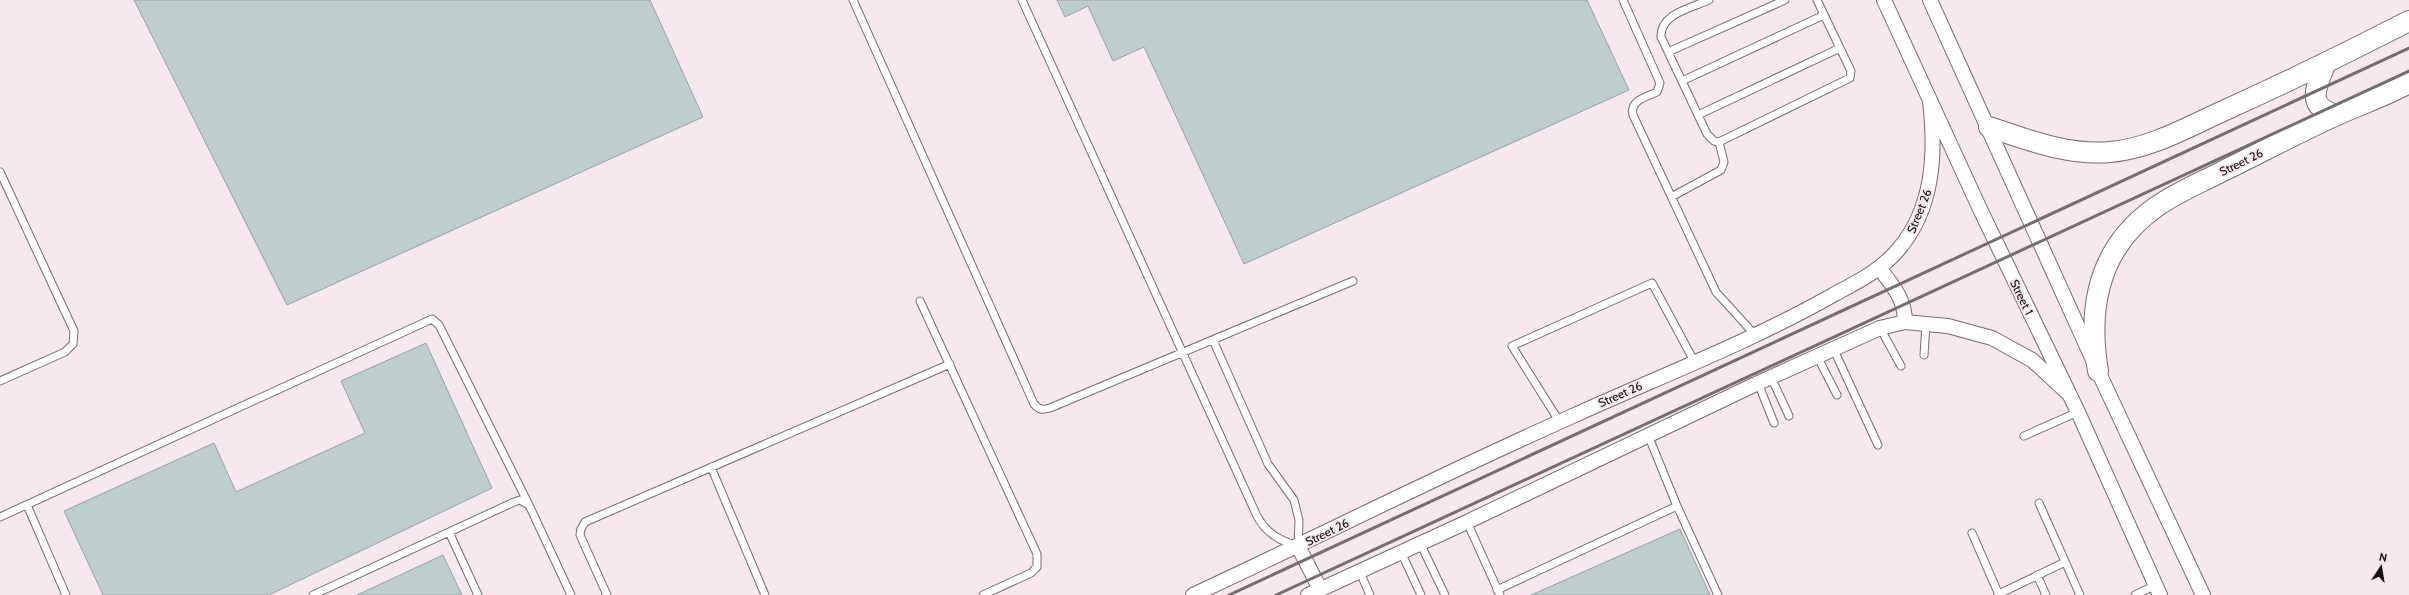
<svg xmlns="http://www.w3.org/2000/svg" width="2409" height="595" font-family="Cabin,sans-serif">
	<style>
		.building { fill: #bececc; stroke: #95a4a2 }
		.lines { fill: none; stroke-linecap: round; stroke-linejoin: round }
		.service-casing { stroke: #776b70; stroke-width: 9 }
		.minor-casing { stroke: #776b70; stroke-width: 16 }
		.secondary-casing { stroke: #776b70; stroke-width: 22 }
		.service { stroke: #fff; stroke-width: 7 }
		.minor { stroke: #fff; stroke-width: 14 }
		.secondary { stroke: #fff; stroke-width: 20 }
		.rail { stroke: #766d71; stroke-width: 3 }
		.labels { text-anchor: middle; dominant-baseline: central; stroke-width: 4; stroke-linejoin: round; paint-order: stroke }
		.street-label { font-size: 12px; fill: #130e10; stroke: #f6e8ee }
	</style>
	<rect width="100%" height="100%" fill="#f6e8ee"/>
	<path class="building" d="M 134,0 L 650,0 L 703,117 L 287,305 Z
		M 1057,0 L 1587,0 L 1629,90 L 1244,264 L 1144,47 L 1113,61 L 1088,6 L 1065,17 Z
		M 426,343 L 492,488 L 269,595 L 103,595 L 64,511 L 214,443 L 236,492 L 365,433 L 341,381 Z
		M 1680,529 L 1710,595 L 1531,595 Z
		M 443,555 L 462,595 L 357,595 Z"/>
	<g class="lines">
		<defs>
			<path id="service" d="M 853,0 L 1034,404 C 1039,410 1043,410 1050,408 L 1353,281
				M 1022,0 L 1257,516 C 1266,533 1280,541 1298,546 L 1299,520 L 1294,500 L 1268,464 L 1213,340
				M 1623,0 L 1660,83 L 1657,92 C 1646,97 1630,100 1633,115 L 1716,292 L 1755,335
				M 1709,0 C 1691,8 1660,14 1661,37 L 1707,134 L 1714,141 L 1719,142 L 1850,78 L 1851,71 L 1817,0
				M 1668,52 L 1785,0
				M 1682,81 L 1824,15
				M 1698,115 L 1840,48
				M 0,172 L 74,331 L 73,344 L 65,352 L 0,381
				M 1673,196 L 1721,170 L 1724,162 L 1719,142
				M 920,301 L 1037,554 L 1037,567 L 1031,573 L 983,595
				M 1880,328 L 1901,366
				M 1833,348 L 1878,445
				M 1924,355 L 1926,324
				M 1817,356 L 1837,395
				M 1771,377 L 1789,416
				M 1758,383 L 1774,423
				M 1559,421 L 1512,346 L 1652,283 L 1694,361
				M 1648,435 L 1677,506 L 1718,595
				M 2024,436 L 2078,412
				M 711,467 L 765,595
				M 2039,503 L 2080,595
				M 27,505 L 66,595
				M 0,517 L 432,319 L 439,325 L 529,505 L 571,595
				M 1467,522 L 1500,595
				M 449,532 L 478,595
				M 1972,533 L 1999,595
				M 1420,543 L 1445,595
				M 1401,552 L 1421,595
				M 1359,570 L 1370,595
				M 2037,575 L 2046,595
				M 1497,590 L 1677,506
				M 1999,594 L 2065,562
				M 313,595 L 514,502 L 520,500 L 529,505
				M 607,595 L 580,535 L 581,529 L 585,522 L 950,364
				M 2135,595 L 2156,585"/>
			<path id="minor" d="M 1884,0 L 1979,207 L 2078,412 L 2160,595
				M 1930,0 L 2098,371 L 2203,595
				M 1880,269 C 1893,286 1905,299 1905,322
				M 1298,546 L 1320,589
				M 1193,595 C 1320,536 1446,472 1575,415 C 1661,376 1750,342 1833,295 C 1857,282 1880,271 1898,250 C 1934,208 1936,153 1930,101
				M 1308,595 L 1467,522 L 1758,383 L 1880,328 L 1905,322 L 1926,324 L 1948,326 L 1992,338 L 2032,360 L 2067,392"/>
			<path id="secondary" d="M 2325,65 C 2316,87 2305,107 2337,115
				M 1989,127 C 2029,140 2068,156 2110,152 C 2149,149 2186,128 2221,112 C 2285,83 2347,53 2409,21
				M 2098,371 C 2087,306 2099,247 2156,207 C 2177,192 2202,182 2225,170 C 2262,152 2299,132 2337,115 C 2361,104 2386,96 2409,83"/>
		</defs>
		<use href="#service" class="service-casing"/>
		<use href="#minor" class="minor-casing"/>
		<use href="#secondary" class="secondary-casing"/>
		<use href="#service" class="service"/>
		<use href="#minor" class="minor"/>
		<use href="#secondary" class="secondary"/>
		<path class="rail" d="M 1229,595 L 2409,48
			M 1276,595 L 2409,71"/>
	</g>
	<g class="labels">
		<g class="street-label">
			<text transform="translate(2241 162) rotate(-26)">Street 26</text>
			<text transform="translate(1919 211) rotate(-68)">Street 26</text>
			<text transform="translate(2022 297) rotate(64)">Street 1</text>
			<text transform="translate(1620 394) rotate(-24)">Street 26</text>
			<text transform="translate(1327 532) rotate(-26)">Street 26</text>
		</g>
	</g>
	<g transform="translate(2381 567) rotate(12)" stroke="#f6e8ee" stroke-width="3" paint-order="stroke">
	<path d="M0-3L7 15L0 10L-7 15Z" fill="#130e10"/>
	<text y="-6" font-size="11" font-weight="bold" text-anchor="middle" fill="#130e10">N</text>
	</g>
</svg>
